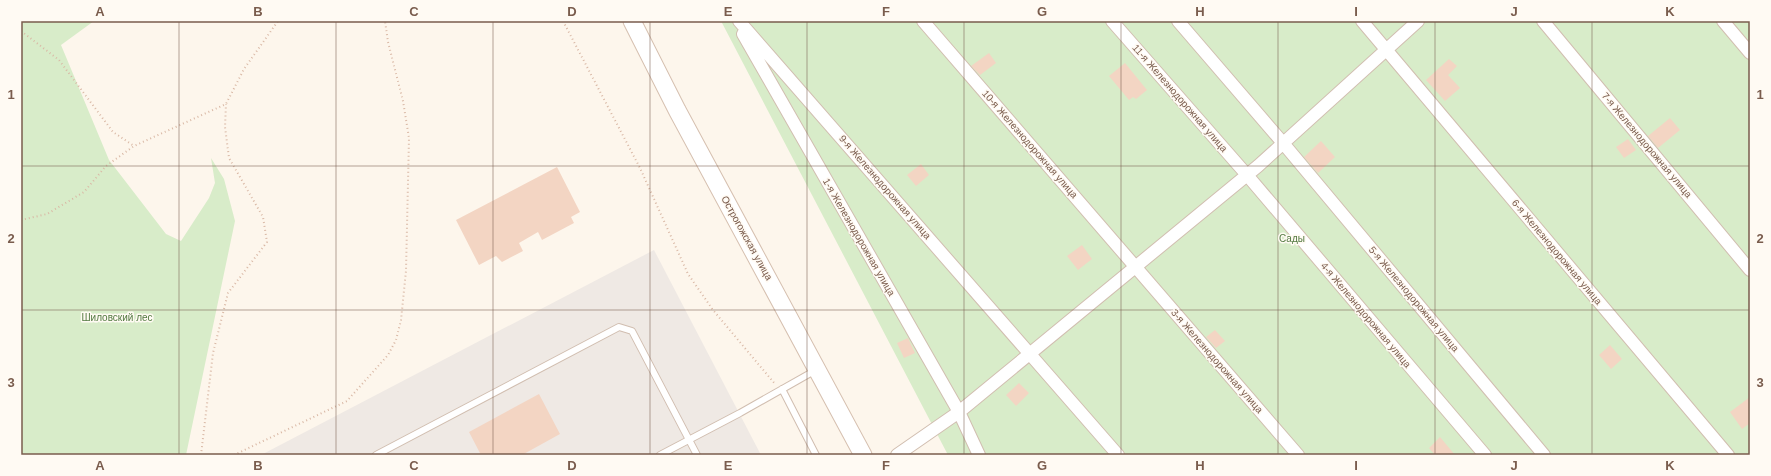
<svg xmlns="http://www.w3.org/2000/svg" width="1771" height="476" font-family="Helvetica,sans-serif">
	<style>
		.industrial { fill: #efe9e4 }
		.green { fill: #d8ecc9 }
		.building { fill: #f3d5c3 }
		.lines { fill: none; stroke-linecap: round; stroke-linejoin: round }
		.lane-casing { stroke: #d1beb0; stroke-width: 8 }
		.street-casing { stroke: #d1beb0; stroke-width: 14 }
		.secondary-casing { stroke: #d6c0b0; stroke-width: 19 }
		.path { stroke: #d9b8a5; stroke-width: 2; stroke-dasharray: 1 3; stroke-linecap: butt }
		.lane { stroke: #fff; stroke-width: 6 }
		.street { stroke: #fff; stroke-width: 12 }
		.secondary { stroke: #fff; stroke-width: 17 }
		.grid { fill: none; stroke: #7a5c4d; stroke-width: 1; stroke-opacity: 0.55 }
		.labels { text-anchor: middle; dominant-baseline: central; stroke-width: 3; stroke-linejoin: round; paint-order: stroke }
		.street-label { font-size: 10px; fill: #7a5c4d; stroke: #fffaf3 }
		.park-label { font-size: 10px; fill: #537a41; stroke: #fffaf3 }
		.neatline { fill: none; stroke: #7a5c4d; stroke-width: 1.5 }
		.grid-label { font-size: 13px; text-anchor: middle; font-weight: bold; fill: #7a5c4d }
	</style>
	<rect width="100%" height="100%" fill="#fdf6ec"/>
	<path class="industrial" d="M 654,250 L 761,455 L 261,455 Z"/>
	<path class="green" d="M 21,21 L 94,21 L 61,45 L 109,160 L 166,234 L 181,241 L 209,198 L 215,183 L 211,158 L 224,179 L 235,221 L 186,455 L 21,455 Z
		M 721,21 L 1750,21 L 1750,455 L 948,455 Z"/>
	<path class="building" d="M 989,53 L 996,63 L 980,75 L 971,66 Z
		M 1449,59 L 1457,66 L 1448,75 L 1460,88 L 1445,101 L 1426,80 Z
		M 1125,63 L 1147,90 L 1136,99 L 1133,97 L 1129,100 L 1109,76 Z
		M 1670,118 L 1680,130 L 1658,148 L 1648,136 Z
		M 1628,139 L 1636,150 L 1624,158 L 1616,147 Z
		M 1321,141 L 1335,157 L 1318,173 L 1304,157 Z
		M 921,164 L 929,175 L 916,186 L 907,175 Z
		M 557,167 L 580,212 L 571,217 L 574,223 L 542,240 L 538,232 L 519,243 L 523,251 L 502,262 L 496,256 L 479,265 L 456,220 Z
		M 1082,245 L 1092,259 L 1078,270 L 1067,256 Z
		M 1215,330 L 1225,341 L 1216,348 L 1206,337 Z
		M 908,338 L 915,353 L 904,358 L 897,343 Z
		M 1610,345 L 1622,359 L 1611,369 L 1599,355 Z
		M 1019,383 L 1029,393 L 1016,406 L 1006,395 Z
		M 539,394 L 560,434 L 522,455 L 481,455 L 469,432 Z
		M 1750,397 L 1750,423 L 1742,429 L 1730,412 Z
		M 1440,437 L 1455,455 L 1435,455 L 1429,448 Z"/>
	<g class="lines">
		<defs>
			<path id="lane" d="M 782,389 L 816,455
				M 376,455 L 619,327 L 632,331 L 697,455
				M 660,455 L 740,413 L 816,370"/>
			<path id="street" d="M 739,21 L 1118,455
				M 923,21 L 1298,455
				M 1112,21 L 1247,175 L 1485,455
				M 1178,21 L 1283,143 L 1544,455
				M 1362,21 L 1728,455
				M 1543,21 L 1750,270
				M 1723,21 L 1750,53
				M 743,34 L 959,412 L 979,455
				M 897,455 L 959,412 L 1258,166 L 1418,21"/>
			<path id="secondary" d="M 632,21 L 677,110 L 863,455"/>
		</defs>
		<use href="#lane" class="lane-casing"/>
		<use href="#street" class="street-casing"/>
		<use href="#secondary" class="secondary-casing"/>
		<path class="path" d="M 563,21 L 640,168 L 688,274 L 713,310 L 775,384
			M 21,31 L 59,60 L 113,132 L 134,146
			M 21,220 L 47,214 L 84,192 L 106,166 L 134,146 L 226,104 L 244,69 L 278,21
			M 201,455 L 213,353 L 228,293 L 267,242 L 263,217 L 229,158 L 225,127 L 226,104
			M 234,455 L 347,401 L 388,355 L 396,340 L 401,320 L 406,271 L 409,138 L 403,101 L 388,42 L 385,21"/>
		<use href="#lane" class="lane"/>
		<use href="#street" class="street"/>
		<use href="#secondary" class="secondary"/>
	</g>
	<path class="grid" d="M 179,21 L 179,455M 336,21 L 336,455M 493,21 L 493,455M 650,21 L 650,455M 807,21 L 807,455M 964,21 L 964,455M 1121,21 L 1121,455M 1278,21 L 1278,455M 1435,21 L 1435,455M 1592,21 L 1592,455M 21,166 L 1750,166M 21,310 L 1750,310"/>
	<g class="labels">
		<g class="street-label">
			<text transform="translate(1180 98) rotate(49)">11-я Железнодорожная улица</text>
			<text transform="translate(1030 144) rotate(49)">10-я Железнодорожная улица</text>
			<text transform="translate(1647 145) rotate(50)">7-я Железнодорожная улица</text>
			<text transform="translate(885 187) rotate(49)">9-я Железнодорожная улица</text>
			<text transform="translate(859 237) rotate(60)">1-я Железнодорожная улица</text>
			<text transform="translate(747 238) rotate(61)">Острогожская улица</text>
			<text transform="translate(1557 252) rotate(50)">6-я Железнодорожная улица</text>
			<text transform="translate(1414 299) rotate(50)">5-я Железнодорожная улица</text>
			<text transform="translate(1366 315) rotate(50)">4-я Железнодорожная улица</text>
			<text transform="translate(1217 361) rotate(49)">3-я Железнодорожная улица</text>
		</g>
		<g class="park-label">
			<text x="1292" y="238">Сады</text>
			<text x="117" y="317">Шиловский лес</text>
		</g>
	</g>
	<rect width="1771" height="476" fill="none" stroke="#fffaf3" stroke-width="44"/>
	<rect x="22" y="22" width="1727" height="432" class="neatline"/>
	<g class="grid-label">
		<text x="100" y="16">A</text>
		<text x="258" y="16">B</text>
		<text x="414" y="16">C</text>
		<text x="572" y="16">D</text>
		<text x="728" y="16">E</text>
		<text x="886" y="16">F</text>
		<text x="1042" y="16">G</text>
		<text x="1200" y="16">H</text>
		<text x="1356" y="16">I</text>
		<text x="1514" y="16">J</text>
		<text x="1670" y="16">K</text>
		<text x="11" y="99">1</text>
		<text x="1760" y="99">1</text>
		<text x="11" y="243">2</text>
		<text x="1760" y="243">2</text>
		<text x="11" y="387">3</text>
		<text x="1760" y="387">3</text>
		<text x="100" y="470">A</text>
		<text x="258" y="470">B</text>
		<text x="414" y="470">C</text>
		<text x="572" y="470">D</text>
		<text x="728" y="470">E</text>
		<text x="886" y="470">F</text>
		<text x="1042" y="470">G</text>
		<text x="1200" y="470">H</text>
		<text x="1356" y="470">I</text>
		<text x="1514" y="470">J</text>
		<text x="1670" y="470">K</text>
	</g>
</svg>
